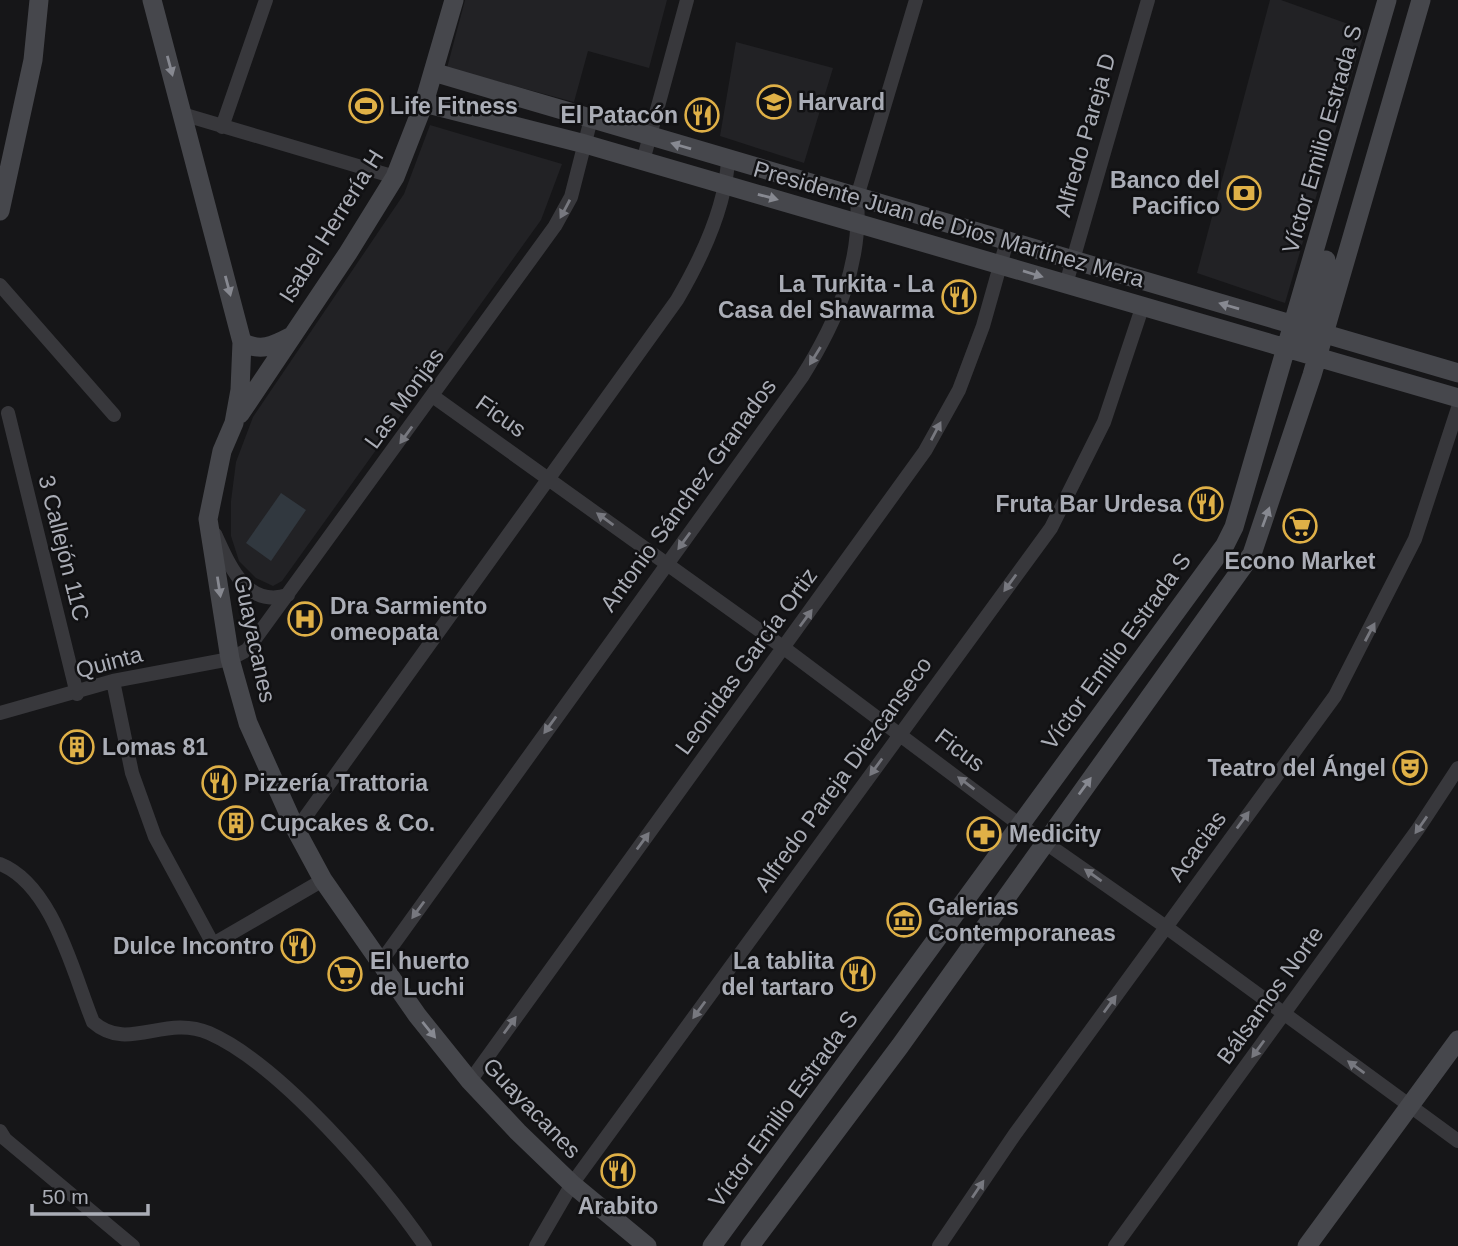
<svg xmlns="http://www.w3.org/2000/svg" width="1458" height="1246" font-family="Arial,sans-serif">
	<style>
		.built { fill: #222225 }
		.water { fill: #31383f }
		.lines { fill: none; stroke-linecap: round; stroke-linejoin: round }
		.street { stroke: #38383c; stroke-width: 14 }
		.secondary { stroke: #46474c; stroke-width: 19 }
		.oneway { fill: #878991 }
		.oneway2 { fill: #77787f }
		.labels { text-anchor: middle; dominant-baseline: central; stroke-width: 5; stroke-linejoin: round; paint-order: stroke }
		.poi-label { font-size: 23px; font-weight: bold; fill: #aaadb6; stroke: #111113; text-anchor: start }
		.street-label { font-size: 23px; fill: #aaadb6; stroke: #111113 }
	</style>
	<rect width="100%" height="100%" fill="#161618"/>
	<path class="built" d="M 465,0 L 667,0 L 649,68 L 588,51 L 574,102 L 447,68 Z
		M 1270,0 L 1281,0 L 1365,30 L 1285,303 L 1197,273 Z
		M 736,42 L 833,68 L 804,163 L 720,136 Z
		M 430,125 L 562,164 L 541,220 L 282,581 L 273,586 L 256,578 L 239,561 L 231,536 L 231,501 L 236,462 L 253,417 L 404,194 Z"/>
	<path class="water" d="M 281,493 L 306,510 L 271,561 L 246,543 Z"/>
	<g class="lines">
		<path class="street" d="M 182,114 L 395,177
			M 222,127 L 266,0
			M 643,161 L 687,0
			M 1066,284 L 1148,0
			M 0,285 L 114,415
			M 434,397 L 784,648 L 1020,825 L 1166,927 L 1458,1141
			M 8,413 L 77,694
			M 215,534 C 229,564 246,609 288,595
			M 113,681 L 132,773 L 155,837 L 213,944 L 323,880
			M 0,713 L 113,681 L 230,659 L 247,650 L 555,226 L 571,197 L 591,119
			M 296,830 L 677,300 C 701,259 726,208 728,159
			M 0,864 C 53,885 73,973 93,1022 C 128,1053 164,1014 209,1033 C 280,1064 381,1182 425,1246
			M 380,963 L 802,377 C 837,321 862,264 857,197 L 916,0
			M 470,1081 L 925,451 L 959,390 L 983,326 L 1007,241
			M 0,1131 L 5,1139 L 133,1246
			M 536,1246 L 572,1184 L 1051,528 L 1104,422 L 1143,305
			M 939,1246 L 1015,1134 L 1335,696 L 1415,539 L 1458,408
			M 1115,1246 L 1418,829 L 1458,768"/>
		<path class="secondary" d="M 152,0 L 242,342 L 240,390 L 234,423 L 222,451 L 208,519 L 230,659 L 248,723 L 296,830 L 323,880 L 417,1015 L 470,1081 L 518,1132 L 572,1184 L 647,1246
			M 433,72 L 1458,373
			M 424,103 L 585,144 L 1458,398
			M 0,211 L 33,60 L 39,0
			M 1307,340 L 1326,260
			M 242,342 C 260,352 273,346 290,337
			M 240,414 L 348,253 L 395,177 L 424,103 L 454,0
			M 712,1246 L 1225,545 L 1234,527 L 1387,0
			M 750,1246 L 900,1046 L 1252,554 L 1312,375 L 1421,0
			M 1307,1246 L 1458,1040"/>
	</g>
	<defs><path id="oneway-solid" d="M-6-.8H1V-3.2L6.5 0L1 3.2V.8H-6Z" transform="scale(1.75)"/></defs>
	<g class="oneway">
		<use href="#oneway-solid" transform="translate(170 66) rotate(75)"/>
		<use href="#oneway-solid" transform="translate(681 146) rotate(-164)"/>
		<use href="#oneway-solid" transform="translate(768 197) rotate(15)"/>
		<use href="#oneway-solid" transform="translate(1033 274) rotate(17)"/>
		<use href="#oneway-solid" transform="translate(228 286) rotate(75)"/>
		<use href="#oneway-solid" transform="translate(1229 306) rotate(-164)"/>
		<use href="#oneway-solid" transform="translate(1266 517) rotate(-70)"/>
		<use href="#oneway-solid" transform="translate(219 587) rotate(81)"/>
		<use href="#oneway-solid" transform="translate(1085 786) rotate(-54)"/>
		<use href="#oneway-solid" transform="translate(429 1030) rotate(51)"/>
	</g>
	<g class="oneway2">
		<use href="#oneway-solid" transform="translate(565 209) rotate(118)"/>
		<use href="#oneway-solid" transform="translate(815 356) rotate(122)"/>
		<use href="#oneway-solid" transform="translate(936 431) rotate(-62)"/>
		<use href="#oneway-solid" transform="translate(406 435) rotate(126)"/>
		<use href="#oneway-solid" transform="translate(605 519) rotate(-144)"/>
		<use href="#oneway-solid" transform="translate(684 541) rotate(126)"/>
		<use href="#oneway-solid" transform="translate(1010 583) rotate(126)"/>
		<use href="#oneway-solid" transform="translate(806 618) rotate(-54)"/>
		<use href="#oneway-solid" transform="translate(1370 632) rotate(-62)"/>
		<use href="#oneway-solid" transform="translate(550 725) rotate(126)"/>
		<use href="#oneway-solid" transform="translate(876 767) rotate(126)"/>
		<use href="#oneway-solid" transform="translate(966 783) rotate(-143)"/>
		<use href="#oneway-solid" transform="translate(1243 820) rotate(-54)"/>
		<use href="#oneway-solid" transform="translate(1421 825) rotate(125)"/>
		<use href="#oneway-solid" transform="translate(643 841) rotate(-54)"/>
		<use href="#oneway-solid" transform="translate(1093 875) rotate(-145)"/>
		<use href="#oneway-solid" transform="translate(418 910) rotate(126)"/>
		<use href="#oneway-solid" transform="translate(1110 1004) rotate(-54)"/>
		<use href="#oneway-solid" transform="translate(699 1010) rotate(126)"/>
		<use href="#oneway-solid" transform="translate(510 1025) rotate(-54)"/>
		<use href="#oneway-solid" transform="translate(1258 1049) rotate(126)"/>
		<use href="#oneway-solid" transform="translate(1356 1067) rotate(-144)"/>
		<use href="#oneway-solid" transform="translate(978 1189) rotate(-56)"/>
	</g>
	<defs>
		<symbol id="school-ring" viewBox="-11 -11 22 22"><circle r="9.5" fill="#111113" stroke="#dfb047" stroke-width="1.5"/><path d="M0-5L7-2L0 1L-7-2ZM-4 1L0 2.5L4 1V4Q0 6-4 4Z" fill="#dfb047"/></symbol>
		<symbol id="stadium-ring" viewBox="-11 -11 22 22"><circle r="9.5" fill="#111113" stroke="#dfb047" stroke-width="1.5"/><path d="M0-5a6.5 5 0 1 0 0 10a6.5 5 0 1 0 0-10ZM-3.5-1.8h7v3.6h-7Z" fill="#dfb047"/></symbol>
		<symbol id="restaurant-ring" viewBox="-11 -11 22 22"><circle r="9.5" fill="#111113" stroke="#dfb047" stroke-width="1.5"/><path d="M-5-6h1v4h1v-4h1v4h1v-4h1v5L-1.5 .5V6h-2V.5L-5-1ZM5-6V6H3V1.5H1.5Q1.5-4 5-6Z" fill="#dfb047"/></symbol>
		<symbol id="bank-ring" viewBox="-11 -11 22 22"><circle r="9.5" fill="#111113" stroke="#dfb047" stroke-width="1.5"/><path d="M-6-4H6V4H-6ZM0-2.3a2.3 2.3 0 1 0 0 4.6a2.3 2.3 0 1 0 0-4.6Z" fill="#dfb047"/></symbol>
		<symbol id="supermarket-ring" viewBox="-11 -11 22 22"><circle r="9.5" fill="#111113" stroke="#dfb047" stroke-width="1.5"/><path d="M-6-5.5h2.5l.6 2H6L4.5 2H-2.5L-4.4-4H-6ZM-1.5 3.2a1.3 1.3 0 1 0 .1 0ZM3 3.2a1.3 1.3 0 1 0 .1 0Z" fill="#dfb047"/></symbol>
		<symbol id="hospital-ring" viewBox="-11 -11 22 22"><circle r="9.5" fill="#111113" stroke="#dfb047" stroke-width="1.5"/><path d="M-5-5h3v3.5h4V-5h3V5h-3V1.5h-4V5h-3Z" fill="#dfb047"/></symbol>
		<symbol id="building-ring" viewBox="-11 -11 22 22"><circle r="9.5" fill="#111113" stroke="#dfb047" stroke-width="1.5"/><path d="M-4-6H4V6H1V3H-1V6H-4ZM-2.5-4.3h1.7v1.8h-1.7ZM.8-4.3h1.7v1.8H.8ZM-2.5-1h1.7V.8h-1.7ZM.8-1h1.7V.8H.8Z" fill="#dfb047"/></symbol>
		<symbol id="theatre-ring" viewBox="-11 -11 22 22"><circle r="9.5" fill="#111113" stroke="#dfb047" stroke-width="1.5"/><path d="M-5-5.5Q0-4 5-5.5V0Q5 5 0 6Q-5 5-5 0ZM-3.3-2.5H-1v1.5H-3.3ZM1-2.5H3.3v1.5H1ZM-2.8 1Q0 5.5 2.8 1Z" fill="#dfb047"/></symbol>
		<symbol id="pharmacy-ring" viewBox="-11 -11 22 22"><circle r="9.5" fill="#111113" stroke="#dfb047" stroke-width="1.5"/><path d="M-2-6h4v4h4v4h-4v4h-4v-4h-4v-4h4Z" fill="#dfb047"/></symbol>
		<symbol id="museum-ring" viewBox="-11 -11 22 22"><circle r="9.5" fill="#111113" stroke="#dfb047" stroke-width="1.5"/><path d="M0-6L6-3V-2H-6V-3ZM-5-1h2V3h-2ZM-1-1h2V3h-2ZM3-1h2V3H3ZM-6 4H6V6H-6Z" fill="#dfb047"/></symbol>
	</defs>
	<g fill-rule="evenodd">
		<use href="#school-ring" x="755" y="83" width="38" height="38"/>
		<use href="#stadium-ring" x="347" y="87" width="38" height="38"/>
		<use href="#restaurant-ring" x="683" y="96" width="38" height="38"/>
		<use href="#bank-ring" x="1225" y="174" width="38" height="38"/>
		<use href="#restaurant-ring" x="940" y="278" width="38" height="38"/>
		<use href="#restaurant-ring" x="1187" y="485" width="38" height="38"/>
		<use href="#supermarket-ring" x="1281" y="507" width="38" height="38"/>
		<use href="#hospital-ring" x="286" y="600" width="38" height="38"/>
		<use href="#building-ring" x="58" y="728" width="38" height="38"/>
		<use href="#theatre-ring" x="1391" y="749" width="38" height="38"/>
		<use href="#restaurant-ring" x="200" y="764" width="38" height="38"/>
		<use href="#building-ring" x="217" y="804" width="38" height="38"/>
		<use href="#pharmacy-ring" x="965" y="815" width="38" height="38"/>
		<use href="#museum-ring" x="885" y="901" width="38" height="38"/>
		<use href="#restaurant-ring" x="279" y="927" width="38" height="38"/>
		<use href="#supermarket-ring" x="326" y="955" width="38" height="38"/>
		<use href="#restaurant-ring" x="839" y="955" width="38" height="38"/>
		<use href="#restaurant-ring" x="599" y="1152" width="38" height="38"/>
	</g>
	<g class="labels">
		<g class="poi-label">
			<text x="798" y="102">Harvard</text>
			<text x="390" y="106">Life Fitness</text>
			<text x="678" y="115" text-anchor="end">El Patacón</text>
			<text x="1220" y="180" text-anchor="end">Banco del<tspan x="1220" dy="26">Pacifico</tspan></text>
			<text x="934" y="284" text-anchor="end">La Turkita - La<tspan x="934" dy="26">Casa del Shawarma</tspan></text>
			<text x="1182" y="504" text-anchor="end">Fruta Bar Urdesa</text>
			<text x="1300" y="561" text-anchor="middle">Econo Market</text>
			<text x="330" y="606">Dra Sarmiento<tspan x="330" dy="26">omeopata</tspan></text>
			<text x="102" y="747">Lomas 81</text>
			<text x="1386" y="768" text-anchor="end">Teatro del Ángel</text>
			<text x="244" y="783">Pizzería Trattoria</text>
			<text x="260" y="823">Cupcakes &amp; Co.</text>
			<text x="1009" y="834">Medicity</text>
			<text x="928" y="907">Galerias<tspan x="928" dy="26">Contemporaneas</tspan></text>
			<text x="274" y="946" text-anchor="end">Dulce Incontro</text>
			<text x="370" y="961">El huerto<tspan x="370" dy="26">de Luchi</tspan></text>
			<text x="834" y="961" text-anchor="end">La tablita<tspan x="834" dy="26">del tartaro</tspan></text>
			<text x="618" y="1206" text-anchor="middle">Arabito</text>
		</g>
		<g class="street-label">
			<text transform="translate(1085 135) rotate(-74)">Alfredo Pareja D</text>
			<text transform="translate(1322 139) rotate(-74)">Víctor Emilio Estrada S</text>
			<text transform="translate(949 224) rotate(16)">Presidente Juan de Dios Martínez Mera</text>
			<text transform="translate(331 226) rotate(-58)">Isabel Herrería H</text>
			<text transform="translate(404 398) rotate(-54)">Las Monjas</text>
			<text transform="translate(501 416) rotate(35)">Ficus</text>
			<text transform="translate(688 495) rotate(-54)">Antonio Sánchez Granados</text>
			<text transform="translate(64 548) rotate(76)">3 Callejón 11C</text>
			<text transform="translate(255 639) rotate(78)">Guayacanes</text>
			<text transform="translate(1116 651) rotate(-54)">Víctor Emilio Estrada S</text>
			<text transform="translate(746 661) rotate(-54)">Leonidas García Ortiz</text>
			<text transform="translate(109 662) rotate(-15)">Quinta</text>
			<text transform="translate(960 750) rotate(37)">Ficus</text>
			<text transform="translate(843 774) rotate(-54)">Alfredo Pareja Diezcanseco</text>
			<text transform="translate(1197 846) rotate(-54)">Acacias</text>
			<text transform="translate(1270 995) rotate(-54)">Bálsamos Norte</text>
			<text transform="translate(532 1108) rotate(46)">Guayacanes</text>
			<text transform="translate(783 1109) rotate(-54)">Víctor Emilio Estrada S</text>
		</g>
	</g>
	<path d="M32 1204v10h116v-10" fill="none" stroke="#aaadb6" stroke-width="3.5"/>
	<text x="42" y="1204" font-size="21" fill="#aaadb6" stroke="#111113" stroke-width="5" paint-order="stroke">50 m</text>
</svg>
